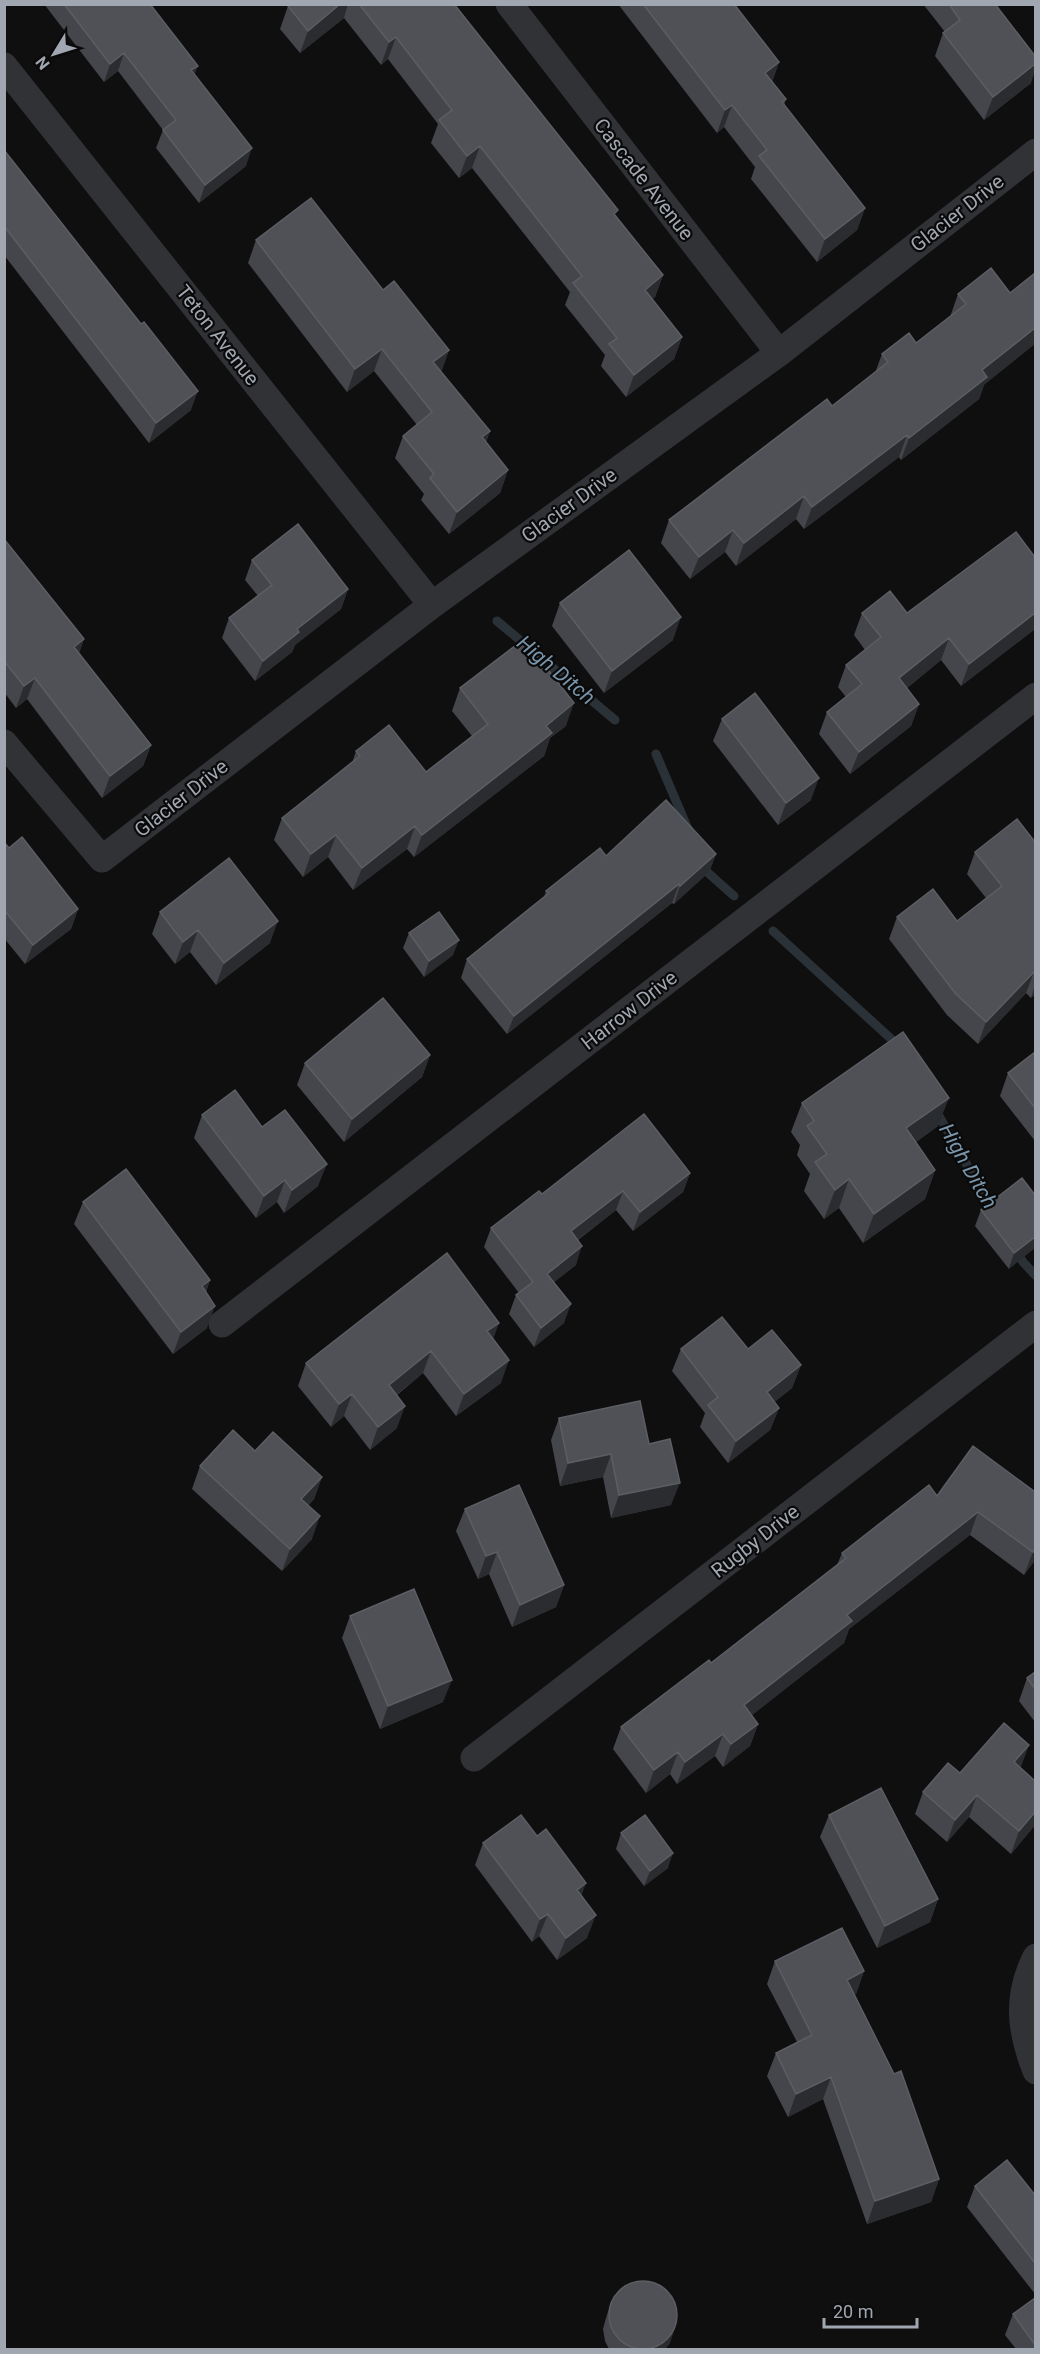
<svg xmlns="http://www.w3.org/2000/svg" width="1040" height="2354" font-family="Roboto,sans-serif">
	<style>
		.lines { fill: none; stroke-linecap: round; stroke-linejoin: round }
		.stream { stroke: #2a3238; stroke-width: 9 }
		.street { stroke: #313235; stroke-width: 27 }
		.wall { fill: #45464b }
		.shaded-wall { fill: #2b2c2f }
		.building { fill: #4f5156; stroke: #5c5e64; stroke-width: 1.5 }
		.labels { text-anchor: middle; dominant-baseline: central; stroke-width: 4.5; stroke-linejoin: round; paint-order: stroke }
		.street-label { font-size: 20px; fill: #a1a7b0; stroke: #0a0a0b }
		.water-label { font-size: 21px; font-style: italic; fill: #7a95a9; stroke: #0a0a0b }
	</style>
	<rect width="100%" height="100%" fill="#0f0f10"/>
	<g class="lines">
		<path class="stream" d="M 497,621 L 615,720
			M 656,754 L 688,829
			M 703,864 L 706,871 L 734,896
			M 773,931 L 900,1047
			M 935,1109 L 995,1214
			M 1015,1249 L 1023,1262 L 1036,1276"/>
		<path class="street" d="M 509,4 L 779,353
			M 4,66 L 432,605
			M 4,743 L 102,859 L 432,605 L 779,353 L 1036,152
			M 222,1324 L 1036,696
			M 474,1758 L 1036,1324
			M 1036,1957 C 1016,1996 1020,2031 1036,2071"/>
	</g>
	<path class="wall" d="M 44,4 L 150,4 L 194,74 L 246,166 L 199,203 L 156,148 L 163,130 L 118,71 L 104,82 Z
		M 291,4 L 454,4 L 616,216 L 663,275 L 655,297 L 652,299 L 682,337 L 674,359 L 626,397 L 601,366 L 605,355 L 565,305 L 570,292 L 472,168 L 459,178 L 431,143 L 438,124 L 388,59 L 381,65 L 344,18 L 300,53 L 280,29 L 288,6 Z
		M 618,4 L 734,4 L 779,62 L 772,82 L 786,99 L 784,105 L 865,208 L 857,230 L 817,262 L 751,179 L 755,167 L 724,127 L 717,133 Z
		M 923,4 L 995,4 L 1031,83 L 984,120 L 935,56 L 943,33 L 945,32 Z
		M 4,151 L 191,410 L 149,443 L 4,255 Z
		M 256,240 L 383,290 L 449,350 L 441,372 L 490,431 L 486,442 L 508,470 L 500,493 L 449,534 L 421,500 L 424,494 L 395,458 L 403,436 L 417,425 L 374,371 L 347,392 L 248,263 Z
		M 991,268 L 984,385 L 979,399 L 901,460 L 899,457 L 804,529 L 796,519 L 736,566 L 725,552 L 690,579 L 661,543 L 669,520 L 832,406 L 875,373 L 882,354 L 916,343 L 950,317 L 958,294 Z
		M 4,539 L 84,639 L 79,653 L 151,745 L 143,766 L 102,798 L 27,699 L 16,708 L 4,692 Z
		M 1035,555 L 1035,629 L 961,686 L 941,660 L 907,688 L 919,704 L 911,726 L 850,774 L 819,734 L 827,712 L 846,697 L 838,687 L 846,665 L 865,650 L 854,635 L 862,613 L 907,613 Z
		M 252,560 L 348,589 L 341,609 L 295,645 L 292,652 L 255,681 L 222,638 L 229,618 L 258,596 L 245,580 Z
		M 560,603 L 673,640 L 604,693 L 552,626 Z
		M 460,688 L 566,726 L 550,738 L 544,756 L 414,857 L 407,849 L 353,890 L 328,857 L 303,877 L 274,840 L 282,818 L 352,763 L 356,751 L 426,772 L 472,736 L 452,711 Z
		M 722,719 L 811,800 L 778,825 L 713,741 Z
		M 4,842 L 9,848 L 78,909 L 71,929 L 25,964 L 4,938 Z
		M 1035,842 L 1035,994 L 1031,998 L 1026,993 L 978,1044 L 947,1015 L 889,939 L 897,917 L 957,921 L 986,898 L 967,874 L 975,852 Z
		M 716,854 L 709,872 L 674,904 L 672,903 L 507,1034 L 461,978 L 467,959 L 544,897 L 546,891 L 606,856 Z
		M 160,912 L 270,943 L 216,985 L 190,952 L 175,964 L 152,934 Z
		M 409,933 L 453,955 L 424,977 L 403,948 Z
		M 1035,1052 L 1035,1141 L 1000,1096 L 1008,1073 Z
		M 430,1055 L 422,1077 L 344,1142 L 297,1085 L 305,1063 Z
		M 802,1103 L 938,1126 L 916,1142 L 935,1170 L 925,1199 L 863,1243 L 839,1208 L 824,1219 L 804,1191 L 810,1174 L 797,1155 L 800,1145 L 791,1132 Z
		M 202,1115 L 262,1127 L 318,1186 L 284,1213 L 277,1202 L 256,1218 L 194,1138 Z
		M 690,1173 L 683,1192 L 633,1231 L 616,1210 L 578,1240 L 576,1265 L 554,1282 L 564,1323 L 534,1347 L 509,1314 L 516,1295 L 519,1293 L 484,1247 L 491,1228 L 542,1194 Z
		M 1035,1195 L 1009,1269 L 975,1226 L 981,1210 Z
		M 83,1202 L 210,1280 L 206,1292 L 207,1328 L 173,1354 L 74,1224 Z
		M 493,1339 L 501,1383 L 456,1416 L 423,1373 L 397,1395 L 397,1428 L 370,1450 L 344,1416 L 331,1427 L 298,1386 L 306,1363 Z
		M 681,1349 L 748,1349 L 801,1365 L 792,1388 L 774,1402 L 779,1408 L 770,1430 L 728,1463 L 700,1427 L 705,1413 L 672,1371 Z
		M 559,1418 L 649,1444 L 671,1505 L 611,1518 L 603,1477 L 560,1486 L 551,1440 Z
		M 255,1451 L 322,1477 L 314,1499 L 308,1506 L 312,1539 L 282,1571 L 192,1489 L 200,1466 Z
		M 1035,1492 L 1035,1560 L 1024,1575 L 970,1535 L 849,1629 L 844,1643 L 751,1715 L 758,1724 L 750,1746 L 723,1767 L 715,1756 L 677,1784 L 670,1774 L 646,1793 L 613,1749 L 621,1727 L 711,1663 L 837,1565 L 842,1553 L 937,1496 Z
		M 465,1509 L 564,1585 L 556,1607 L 512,1627 L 489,1574 L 478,1579 L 456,1531 Z
		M 350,1616 L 443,1702 L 380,1729 L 342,1638 Z
		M 1035,1672 L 1035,1722 L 1019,1701 L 1027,1678 Z
		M 1020,1768 L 1035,1825 L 1011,1854 L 969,1817 L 947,1842 L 915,1814 L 923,1792 L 960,1773 Z
		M 829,1815 L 938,1899 L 930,1922 L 877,1948 L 820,1837 Z
		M 621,1833 L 668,1868 L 644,1886 L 616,1849 Z
		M 483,1843 L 581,1896 L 587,1938 L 557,1960 L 539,1936 L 532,1942 L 475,1865 Z
		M 775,1961 L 864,1971 L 856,1994 L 854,1994 L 939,2179 L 931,2202 L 867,2224 L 823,2099 L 788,2117 L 767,2076 L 776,2053 L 797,2042 L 767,1984 Z
		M 975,2186 L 1035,2195 L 1035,2294 L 967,2207 Z
		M 1035,2298 L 1035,2349 L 1016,2349 L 1005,2335 L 1013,2314 Z
		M 611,2302 L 670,2343 L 665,2349 L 609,2349 L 605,2341 L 603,2329 L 606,2318 Z"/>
	<path class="shaded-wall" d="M 340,4 L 348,4 L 344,18 L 300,53 L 308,31 Z
		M 396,37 L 388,59 L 381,65 L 389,42 Z
		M 124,53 L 118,71 L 104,82 L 110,64 Z
		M 779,62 L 771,85 L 765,73 Z
		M 1035,64 L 1035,71 L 1031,83 L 984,120 L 993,97 Z
		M 198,66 L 191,84 L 191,70 Z
		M 732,105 L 724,127 L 717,133 L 725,110 Z
		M 480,146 L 472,168 L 459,178 L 467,156 Z
		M 252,148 L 246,166 L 199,203 L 205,185 Z
		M 865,208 L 857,230 L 817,262 L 825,239 Z
		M 663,275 L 655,297 L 636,312 L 645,290 Z
		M 1035,328 L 1035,344 L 984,385 L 979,399 L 901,460 L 909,438 L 982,370 Z
		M 682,337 L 674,359 L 626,397 L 634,375 Z
		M 382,349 L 374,371 L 347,392 L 355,369 Z
		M 449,350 L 441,373 L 433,362 Z
		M 198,391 L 191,410 L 149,443 L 156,423 Z
		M 490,431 L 481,453 L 482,437 Z
		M 907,435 L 899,457 L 804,529 L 812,507 Z
		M 508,470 L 500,493 L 449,534 L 457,512 Z
		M 804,496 L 796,519 L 736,566 L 744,543 Z
		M 733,530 L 725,552 L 690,579 L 699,557 Z
		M 348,589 L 341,609 L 295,645 L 292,652 L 255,681 L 263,661 L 297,629 Z
		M 1035,613 L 1035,629 L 961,686 L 969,664 Z
		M 681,617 L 673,640 L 604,693 L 612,671 Z
		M 949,638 L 941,660 L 891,701 L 899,678 Z
		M 84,639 L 76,661 L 74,647 Z
		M 35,678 L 27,699 L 16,708 L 24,686 Z
		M 574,703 L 566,726 L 550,738 L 544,756 L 414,857 L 422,835 L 546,726 Z
		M 919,704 L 911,726 L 850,774 L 859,752 Z
		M 151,745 L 143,766 L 102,798 L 110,776 Z
		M 819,778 L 811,800 L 778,825 L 786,803 Z
		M 415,826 L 407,849 L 353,890 L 362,868 Z
		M 336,835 L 328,857 L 303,877 L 311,854 Z
		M 716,854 L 709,872 L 674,904 L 680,886 Z
		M 679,884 L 672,903 L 507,1034 L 514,1016 Z
		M 78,909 L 71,929 L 25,964 L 33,945 Z
		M 278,921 L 270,943 L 216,985 L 224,963 Z
		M 198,930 L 190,952 L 175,964 L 183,942 Z
		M 459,940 L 453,955 L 424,977 L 429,961 Z
		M 1034,972 L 1026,993 L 978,1044 L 986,1022 Z
		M 1035,985 L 1035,994 L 1031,998 Z
		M 430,1055 L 422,1077 L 344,1142 L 352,1119 Z
		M 949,1098 L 938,1126 L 895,1157 L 906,1128 Z
		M 327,1164 L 318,1186 L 284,1213 L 292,1190 Z
		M 935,1170 L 925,1199 L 863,1243 L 874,1214 Z
		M 690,1173 L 683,1192 L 633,1231 L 640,1212 Z
		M 849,1179 L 839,1208 L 824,1219 L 835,1190 Z
		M 285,1180 L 277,1202 L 256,1218 L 264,1196 Z
		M 623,1191 L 616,1210 L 564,1250 L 571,1231 Z
		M 1035,1237 L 1035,1248 L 1009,1269 L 1014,1253 Z
		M 582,1246 L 576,1265 L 540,1293 L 547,1274 Z
		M 210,1280 L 202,1302 L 202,1286 Z
		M 571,1304 L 564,1323 L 534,1347 L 541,1328 Z
		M 215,1306 L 207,1328 L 173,1354 L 181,1332 Z
		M 499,1323 L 491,1345 L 487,1331 Z
		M 431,1351 L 423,1373 L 381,1407 L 389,1385 Z
		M 509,1360 L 501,1383 L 456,1416 L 464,1394 Z
		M 801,1365 L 792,1388 L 759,1415 L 767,1392 Z
		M 352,1394 L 344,1416 L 331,1427 L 339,1404 Z
		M 405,1406 L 397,1428 L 370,1450 L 378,1427 Z
		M 779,1408 L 770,1430 L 728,1463 L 736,1441 Z
		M 611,1454 L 603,1477 L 560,1486 L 568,1463 Z
		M 322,1477 L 314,1499 L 293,1522 L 301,1499 Z
		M 680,1483 L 671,1505 L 611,1518 L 619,1495 Z
		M 978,1512 L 970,1535 L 849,1629 L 844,1643 L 736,1728 L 744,1705 L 847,1615 Z
		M 320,1516 L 312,1539 L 282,1571 L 290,1549 Z
		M 1035,1548 L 1035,1560 L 1024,1575 L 1033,1552 Z
		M 497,1552 L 489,1574 L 478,1579 L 486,1556 Z
		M 564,1585 L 556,1607 L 512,1627 L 520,1605 Z
		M 452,1680 L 443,1702 L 380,1729 L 388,1706 Z
		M 758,1724 L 750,1746 L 723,1767 L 731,1744 Z
		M 723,1734 L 715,1756 L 677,1784 L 685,1762 Z
		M 1029,1745 L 1021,1767 L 1006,1784 L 1014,1762 Z
		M 678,1752 L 670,1774 L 646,1793 L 654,1770 Z
		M 977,1795 L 969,1817 L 947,1842 L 955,1820 Z
		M 1035,1812 L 1035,1825 L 1011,1854 L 1019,1831 Z
		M 673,1853 L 668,1868 L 644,1886 L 650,1871 Z
		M 586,1883 L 578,1905 L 577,1890 Z
		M 938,1899 L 930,1922 L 877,1948 L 885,1926 Z
		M 548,1914 L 539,1936 L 532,1942 L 540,1919 Z
		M 596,1915 L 587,1938 L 557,1960 L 566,1938 Z
		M 864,1971 L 856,1994 L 839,2002 L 847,1980 Z
		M 831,2077 L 823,2099 L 788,2117 L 796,2094 Z
		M 939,2179 L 931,2202 L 867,2224 L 875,2201 Z
		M 675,2328 L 670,2343 L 665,2349 L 636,2349 Z"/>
	<path class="building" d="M 64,4 L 150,4 L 198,66 L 191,70 L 252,148 L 205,185 L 163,130 L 176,120 L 124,53 L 110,64 Z
		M 291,4 L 340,4 L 308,31 L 288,6 Z
		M 359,4 L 454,4 L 618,210 L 614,214 L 663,275 L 645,290 L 682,337 L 634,375 L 609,344 L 617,338 L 573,283 L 582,276 L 480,146 L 467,156 L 439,120 L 452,110 L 396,37 L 389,42 Z
		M 643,4 L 734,4 L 779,62 L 765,73 L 786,99 L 782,102 L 865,208 L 825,239 L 759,156 L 767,150 L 732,105 L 725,110 Z
		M 949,4 L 995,4 L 1035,56 L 1035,64 L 993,97 L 943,33 L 960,20 Z
		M 4,150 L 141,324 L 144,322 L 198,391 L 156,423 L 4,226 Z
		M 311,198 L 383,290 L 394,281 L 449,350 L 433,362 L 490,431 L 482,437 L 508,470 L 457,512 L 430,478 L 434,474 L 403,436 L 432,412 L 382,349 L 355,369 L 256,240 Z
		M 991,268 L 1010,293 L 1035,273 L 1035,328 L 982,370 L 987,377 L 909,438 L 907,435 L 812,507 L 804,496 L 744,543 L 733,530 L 699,557 L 669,520 L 827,399 L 832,406 L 888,362 L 882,354 L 909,333 L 916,343 L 966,304 L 958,294 Z
		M 298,524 L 348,589 L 297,629 L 299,632 L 263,661 L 229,618 L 272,585 L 252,560 Z
		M 1016,532 L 1034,556 L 1035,555 L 1035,613 L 969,664 L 949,638 L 899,678 L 919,704 L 859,752 L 827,712 L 862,684 L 846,665 L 881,637 L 862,613 L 890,591 L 907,613 Z
		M 4,539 L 84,639 L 74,647 L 151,745 L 110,776 L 35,678 L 24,686 L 4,661 Z
		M 629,550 L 681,617 L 612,671 L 560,603 Z
		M 524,639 L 574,703 L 546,726 L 552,733 L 422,835 L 415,826 L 362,868 L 336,835 L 311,854 L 282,818 L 360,756 L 356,751 L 389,725 L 426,772 L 488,724 L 460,688 Z
		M 755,693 L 819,778 L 786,803 L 722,719 Z
		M 666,800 L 716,854 L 680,886 L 679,884 L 514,1016 L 467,959 L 549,893 L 546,891 L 600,848 L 606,856 Z
		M 1017,819 L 1035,842 L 1035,973 L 1034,972 L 986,1022 L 955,993 L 897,917 L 933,889 L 957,921 L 1002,886 L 975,852 Z
		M 22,837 L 78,909 L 33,945 L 4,910 L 4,842 L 9,848 Z
		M 229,858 L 278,921 L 224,963 L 198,930 L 183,942 L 160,912 Z
		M 439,912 L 459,940 L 429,961 L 409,933 Z
		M 383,998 L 430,1055 L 352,1119 L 305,1063 Z
		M 903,1032 L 949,1098 L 906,1128 L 935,1170 L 874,1214 L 849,1179 L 835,1190 L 815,1162 L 827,1154 L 807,1126 L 814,1121 L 802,1103 Z
		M 1035,1052 L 1035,1108 L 1008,1073 Z
		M 235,1090 L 262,1127 L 285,1110 L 327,1164 L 292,1190 L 285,1180 L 264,1196 L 202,1115 Z
		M 644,1114 L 690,1173 L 640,1212 L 623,1191 L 571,1231 L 582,1246 L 547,1274 L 571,1304 L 541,1328 L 516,1295 L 533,1282 L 491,1228 L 539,1191 L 542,1194 Z
		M 126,1169 L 210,1280 L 202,1286 L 215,1306 L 181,1332 L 83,1202 Z
		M 1022,1178 L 1035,1195 L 1035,1237 L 1014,1253 L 981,1210 Z
		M 447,1253 L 499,1323 L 487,1331 L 509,1360 L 464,1394 L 431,1351 L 389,1385 L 405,1406 L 378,1427 L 352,1394 L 339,1404 L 306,1363 Z
		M 722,1317 L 748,1349 L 772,1330 L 801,1365 L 767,1392 L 779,1408 L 736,1441 L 708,1405 L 718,1397 L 681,1349 Z
		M 640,1401 L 649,1444 L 670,1439 L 680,1483 L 619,1495 L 611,1454 L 568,1463 L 559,1418 Z
		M 233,1430 L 255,1451 L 273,1432 L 322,1477 L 301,1499 L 320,1516 L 290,1549 L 200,1466 Z
		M 973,1446 L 1035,1492 L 1035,1548 L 1033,1552 L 978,1512 L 847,1615 L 852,1621 L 744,1705 L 758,1724 L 731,1744 L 723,1734 L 685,1762 L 678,1752 L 654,1770 L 621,1727 L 709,1660 L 711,1663 L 846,1558 L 842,1553 L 929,1485 L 937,1496 Z
		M 519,1485 L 564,1585 L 520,1605 L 497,1552 L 486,1556 L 465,1509 Z
		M 414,1589 L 452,1680 L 388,1706 L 350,1616 Z
		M 1035,1672 L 1035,1689 L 1027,1678 Z
		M 1004,1723 L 1029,1745 L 1014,1762 L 1035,1781 L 1035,1812 L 1019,1831 L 977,1795 L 955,1820 L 923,1792 L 948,1763 L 960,1773 Z
		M 881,1788 L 938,1899 L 885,1926 L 829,1815 Z
		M 521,1815 L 537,1836 L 546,1829 L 586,1883 L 577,1890 L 596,1915 L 566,1938 L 548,1914 L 540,1919 L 483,1843 Z
		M 645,1815 L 673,1853 L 650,1871 L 621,1833 Z
		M 842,1928 L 864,1971 L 847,1980 L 894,2074 L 901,2071 L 939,2179 L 875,2201 L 831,2077 L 796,2094 L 776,2053 L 812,2035 L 775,1961 Z
		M 1007,2160 L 1035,2195 L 1035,2263 L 975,2186 Z
		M609 2315a34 34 0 1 1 68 0a34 34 0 1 1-68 0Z
		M 1035,2298 L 1035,2345 L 1013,2314 Z"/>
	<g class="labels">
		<g class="street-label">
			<text transform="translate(644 179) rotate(52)">Cascade Avenue</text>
			<text transform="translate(957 213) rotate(-38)">Glacier Drive</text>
			<text transform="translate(218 335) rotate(52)">Teton Avenue</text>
			<text transform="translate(569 505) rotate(-36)">Glacier Drive</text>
			<text transform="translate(181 798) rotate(-38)">Glacier Drive</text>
			<text transform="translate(629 1010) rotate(-38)">Harrow Drive</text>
			<text transform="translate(755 1541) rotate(-38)">Rugby Drive</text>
		</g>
		<g class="water-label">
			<text transform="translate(556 670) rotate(40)">High Ditch</text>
			<text transform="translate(968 1166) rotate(60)">High Ditch</text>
		</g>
	</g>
	<rect width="1040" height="2354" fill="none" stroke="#a1a7b0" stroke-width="12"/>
	<g transform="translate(54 54) rotate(232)" stroke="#0a0a0b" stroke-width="4.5" paint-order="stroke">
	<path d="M0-4.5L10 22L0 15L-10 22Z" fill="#a1a7b0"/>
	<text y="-9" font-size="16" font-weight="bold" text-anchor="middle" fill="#a1a7b0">N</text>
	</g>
	<path d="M824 2318v9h93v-9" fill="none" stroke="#a1a7b0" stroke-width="3"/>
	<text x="833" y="2318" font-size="18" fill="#a1a7b0" stroke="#0a0a0b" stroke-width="4.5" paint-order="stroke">20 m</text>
</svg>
